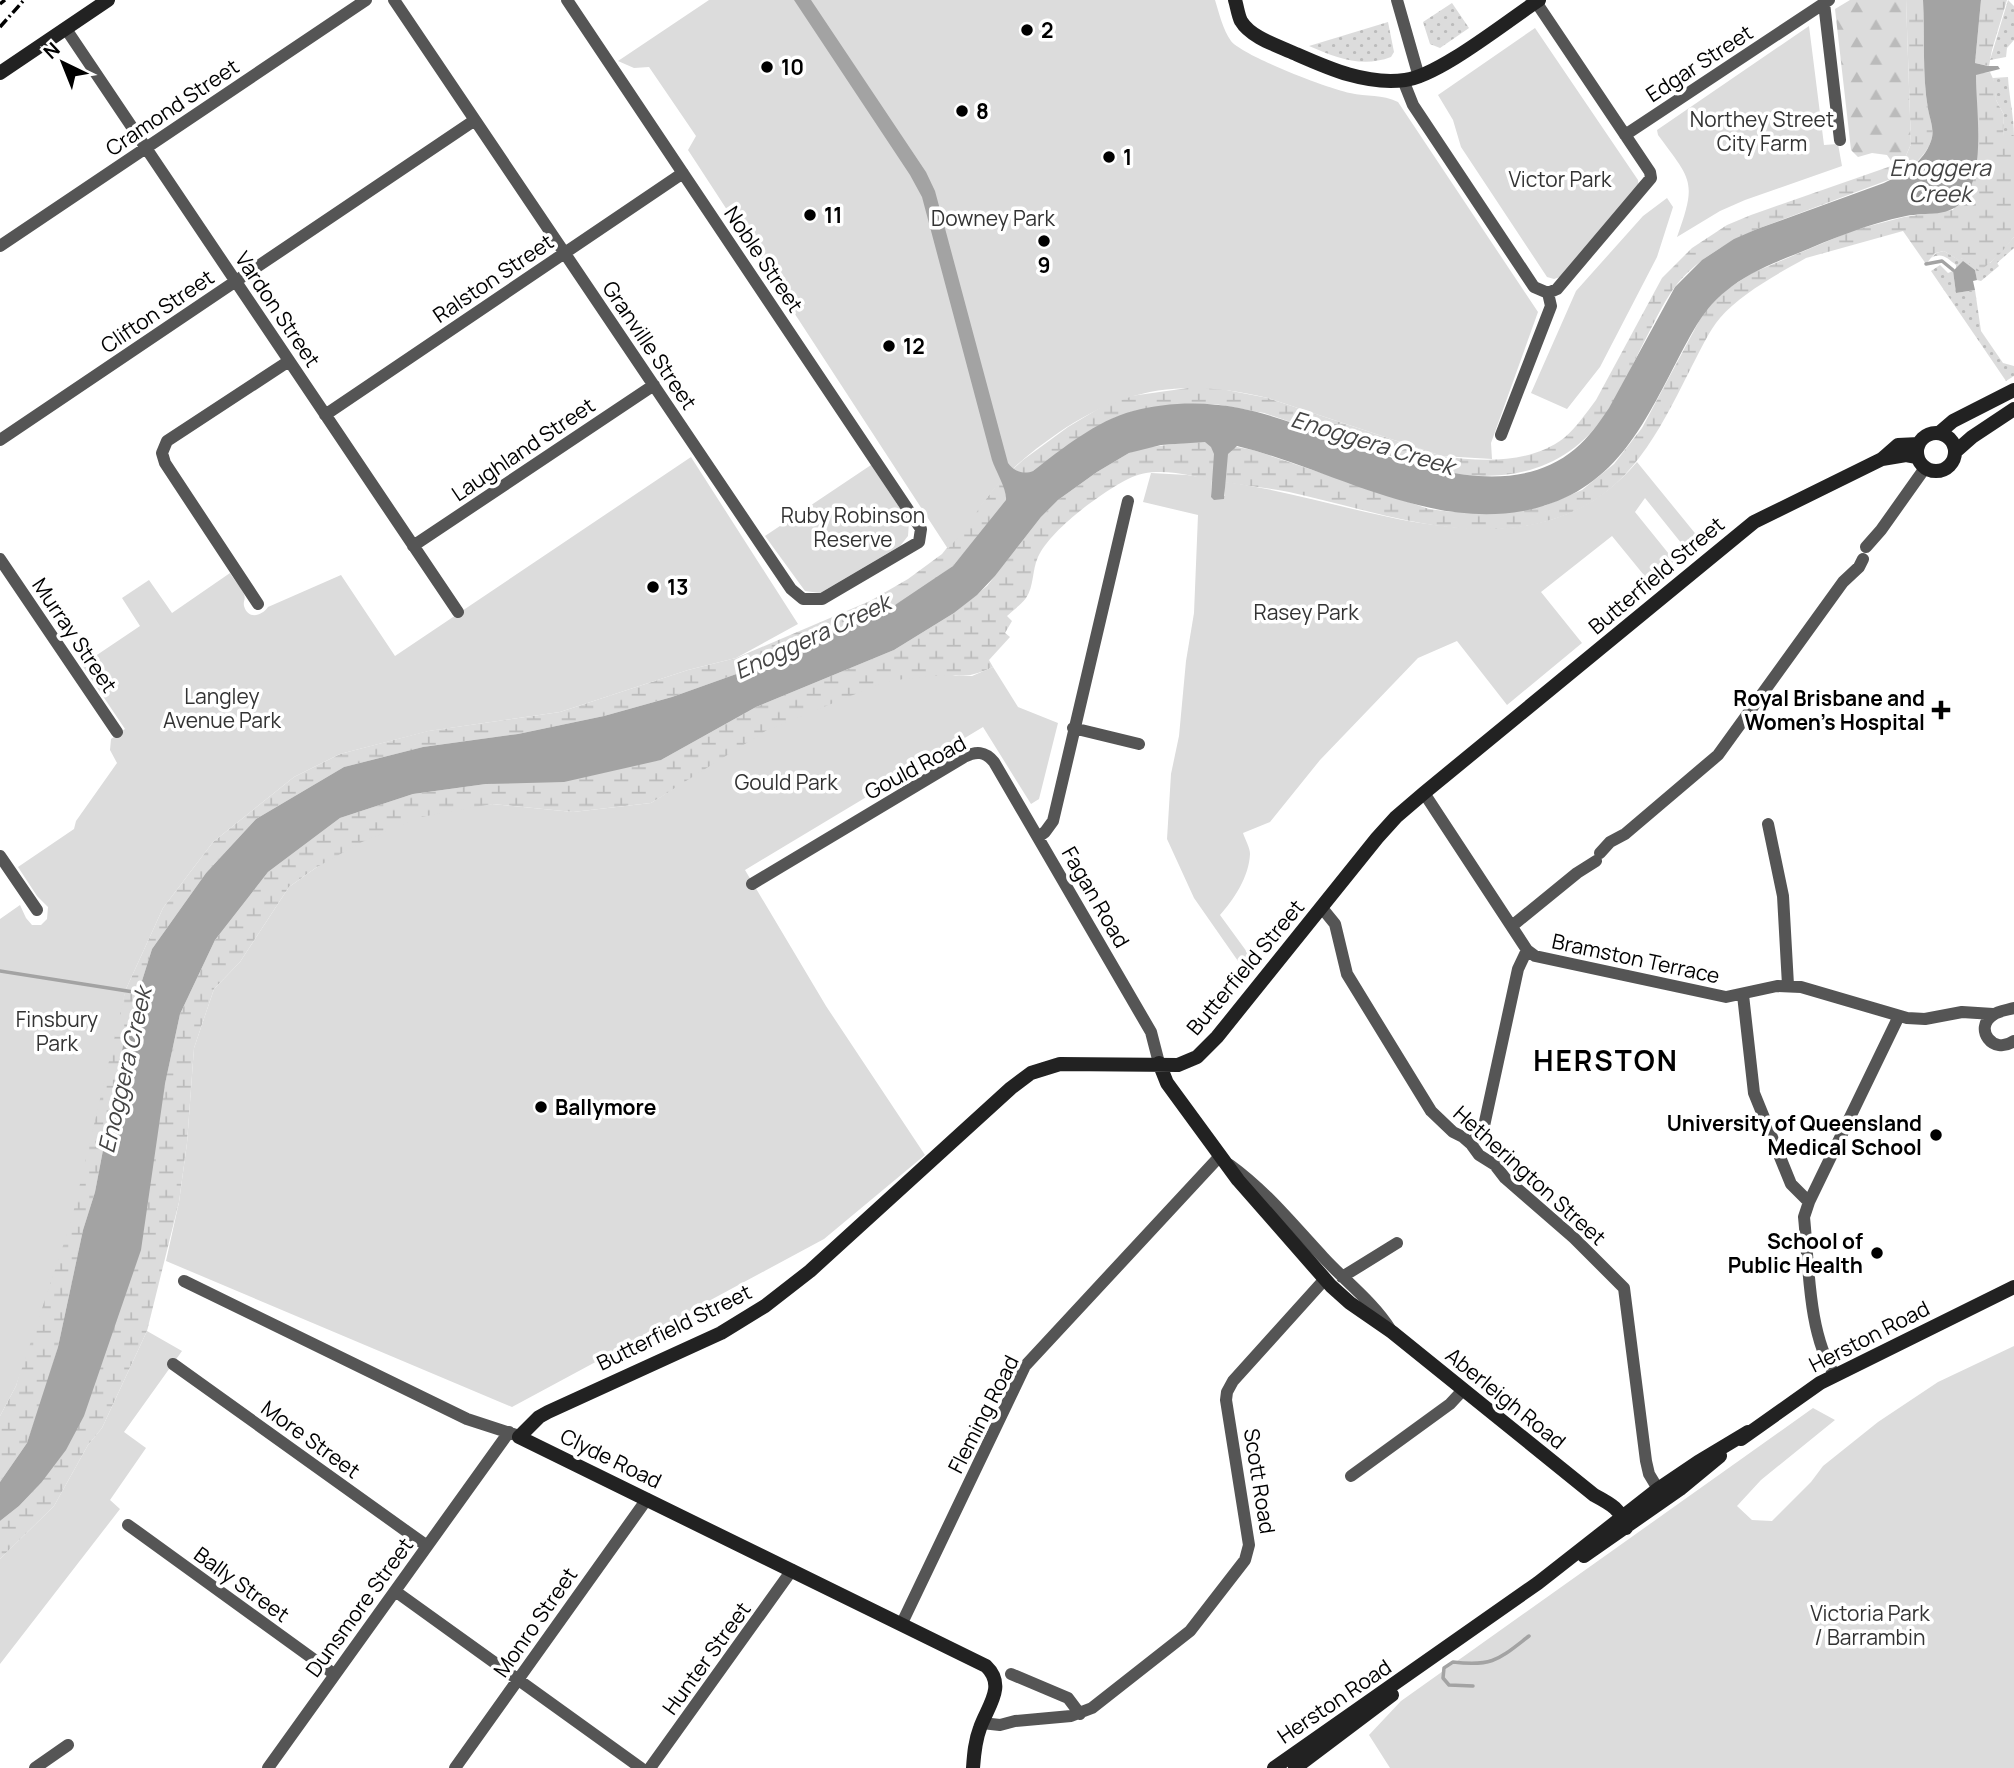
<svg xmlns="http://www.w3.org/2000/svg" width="2014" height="1768" font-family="Manrope,sans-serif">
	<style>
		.grass { fill: url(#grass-dots) }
		.forest { fill: url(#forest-firs) }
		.wetland { fill: url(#wetland-marsh) }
		.green { fill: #dcdcdc }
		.water { fill: #a3a3a3 }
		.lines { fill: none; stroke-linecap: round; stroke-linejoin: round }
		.stream { stroke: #a3a3a3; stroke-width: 3.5 }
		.street { stroke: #555; stroke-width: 12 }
		.secondary { stroke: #222; stroke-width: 14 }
		.rail { stroke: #000; stroke-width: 3.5; stroke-dasharray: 10 3.5 2 3.5; stroke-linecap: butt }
		.poi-dot { fill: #000; stroke: #fff; stroke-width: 2.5 }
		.labels { text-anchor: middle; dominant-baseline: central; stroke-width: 7; stroke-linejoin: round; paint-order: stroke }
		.poi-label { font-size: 21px; font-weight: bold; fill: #000; stroke: #fff; text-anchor: start }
		.street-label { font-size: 21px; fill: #000; stroke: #fff }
		.park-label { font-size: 21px; fill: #333; stroke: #fff }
		.water-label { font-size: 23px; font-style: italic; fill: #444; stroke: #fff }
		.district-label { font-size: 28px; font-weight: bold; letter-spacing: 2px; fill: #000; stroke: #fff }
	</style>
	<defs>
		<pattern id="grass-dots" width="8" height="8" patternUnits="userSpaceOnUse" patternTransform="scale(1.75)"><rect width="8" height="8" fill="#dcdcdc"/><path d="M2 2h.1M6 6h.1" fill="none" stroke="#bbb" stroke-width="1.8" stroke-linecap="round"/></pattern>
		<pattern id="forest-firs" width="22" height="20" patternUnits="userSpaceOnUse" patternTransform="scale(1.75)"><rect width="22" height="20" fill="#dcdcdc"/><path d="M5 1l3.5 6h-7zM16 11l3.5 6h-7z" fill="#bbb"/></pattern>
		<pattern id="wetland-marsh" width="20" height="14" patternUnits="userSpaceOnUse" patternTransform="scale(1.75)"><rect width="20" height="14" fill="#dcdcdc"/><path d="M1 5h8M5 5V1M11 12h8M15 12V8" fill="none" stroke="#bbb"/></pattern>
	</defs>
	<rect width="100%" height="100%" fill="#fff"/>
	<path class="grass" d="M 2008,0 L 2014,6 L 2014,40 L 2007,48 L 2006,57 L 1990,60 Z
		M 1452,3 L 1469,28 L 1440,48 L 1430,44 L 1423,22 Z
		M 1388,22 L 1394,52 L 1391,57 C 1362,68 1337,58 1309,46 Z
		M 2008,77 C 2009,97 2014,116 2014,136 L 2003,136 L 2004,115 L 1996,100 L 1993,78 Z
		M 2014,237 L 2014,248 L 1997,263 L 1999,266 L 1981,281 L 1977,280 L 1975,270 L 1963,262 L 1956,269 L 1956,265 C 1947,258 1942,252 1931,258 L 1936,253 L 1944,251 L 1959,260 L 1962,258 L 1990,263 Z
		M 1940,265 L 1948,273 L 1953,271 L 1956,293 L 1975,290 L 1981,331 L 2003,363 L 2014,366 L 2014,376 L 2006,381 L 1931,271 Z"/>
	<path class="forest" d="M 1850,0 L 1906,0 L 1911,144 L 1905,158 L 1894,165 L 1887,155 L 1872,153 L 1858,157 L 1851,150 L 1835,9 Z"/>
	<path class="wetland" d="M 1906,0 L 1923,0 C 1925,36 1922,74 1928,109 C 1930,119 1935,130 1931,141 C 1926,156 1912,166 1899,176 L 1757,229 C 1727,243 1695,260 1674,288 C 1662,305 1653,325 1643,344 C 1632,366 1621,390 1608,411 C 1566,473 1508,483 1438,472 L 1264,413 L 1215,404 L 1189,404 L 1134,411 L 1114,418 L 1076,440 L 1033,471 L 953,566 L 917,592 L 877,616 L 742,672 L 672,697 L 604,716 L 518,734 L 423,747 L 344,767 L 256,819 L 206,873 L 152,949 L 125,1035 L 95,1192 L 83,1230 L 58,1347 L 44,1394 L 27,1443 L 0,1482 L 0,1416 L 16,1386 L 126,989 L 163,908 L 213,842 L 294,777 L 340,754 L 428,731 L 560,712 L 688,670 L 736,658 L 870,601 L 908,579 L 942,554 L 1000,481 L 1023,460 L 1068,427 L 1108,403 L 1131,396 L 1188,388 L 1216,388 L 1268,398 L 1442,456 C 1481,462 1530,464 1564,438 C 1577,427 1586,413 1596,400 L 1662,278 L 1692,248 L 1727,225 L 1751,215 L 1894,165 L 1905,158 L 1911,144 Z
		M 1981,0 L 2007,0 L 1992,50 L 1989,66 L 1975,63 Z
		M 1990,72 L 1995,83 L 1996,100 L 2004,115 L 2003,136 L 2014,136 L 2014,237 L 1999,255 L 1980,271 L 1962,258 L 1960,261 L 1944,251 L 1935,253 L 1926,264 L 1903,231 L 1806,258 C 1779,273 1740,294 1720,318 C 1709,331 1701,349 1693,364 C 1663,423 1634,488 1568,514 C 1476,551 1381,512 1289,492 C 1267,488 1244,485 1222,482 C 1193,477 1157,464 1128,479 C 1102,492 1050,530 1038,557 C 1032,570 1034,587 1026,598 C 1021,605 1013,610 1007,616 L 1012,621 L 1005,633 L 1010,637 L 989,660 L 993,667 C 980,673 970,677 955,675 L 691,779 L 651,803 L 573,812 L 492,804 L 317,867 L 289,887 L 240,962 L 214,989 L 194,1048 L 187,1143 L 179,1202 L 147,1331 L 102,1428 L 88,1445 L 54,1506 L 0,1559 L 0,1521 L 19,1506 L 41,1483 L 165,1084 L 180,1014 L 215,940 L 268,872 L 340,818 L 413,794 L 661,760 L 756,707 L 894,650 L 954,613 L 987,586 L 1041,517 L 1058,500 L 1097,472 L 1129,453 L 1143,448 L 1191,442 L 1211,442 L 1253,450 L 1429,509 L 1452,512 L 1544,506 L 1582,490 L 1614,464 L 1642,428 L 1705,310 L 1726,290 L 1752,273 L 1854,230 L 1904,217 L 1953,210 L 1977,165 L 1976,74 Z"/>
	<path class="green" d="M 709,0 L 1215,0 C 1219,13 1223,30 1231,41 C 1243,56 1329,89 1350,93 C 1367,97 1382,94 1398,102 L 1538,312 L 1491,443 L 1492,459 L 1442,456 L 1268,398 C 1188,379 1128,385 1058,433 C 1038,447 1018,462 1001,481 C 982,502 967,528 948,549 L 688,150 L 696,136 L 649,67 L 634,68 L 618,61 Z
		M 1809,26 L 1824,145 L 1838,144 L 1842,166 L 1745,200 L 1720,211 L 1677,237 C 1697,181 1692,181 1658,135 L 1657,130 Z
		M 1535,28 L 1638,180 L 1639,189 L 1560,277 L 1554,279 L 1547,277 L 1461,147 L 1453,120 L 1438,95 Z
		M 1667,198 L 1673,207 L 1657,257 L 1600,367 L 1567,409 L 1531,393 L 1576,291 L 1643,216 Z
		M 691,457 L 798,624 L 736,658 L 688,670 L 560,712 L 429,731 L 340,754 L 294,777 L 213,842 L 163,908 L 126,989 L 71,1222 L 16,1386 L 0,1416 L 0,919 L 20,905 L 26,918 L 32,925 L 41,925 L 47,919 L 48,907 L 37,896 L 18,867 L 74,829 L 76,821 L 117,763 L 110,750 L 111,739 L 125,729 L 82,665 L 140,626 L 122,598 L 149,580 L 172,613 L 230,573 C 234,580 241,587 244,594 C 246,600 243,600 244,606 C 248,620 262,616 268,607 L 341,575 L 395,656 Z
		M 1637,462 L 1703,543 L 1690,554 L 1645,498 L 1635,512 L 1677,564 L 1652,585 L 1612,536 L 1541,592 L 1582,643 L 1507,705 L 1457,641 L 1418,658 L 1320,760 L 1270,822 L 1243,833 C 1245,839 1250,848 1250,854 C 1249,877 1234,899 1220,915 L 1255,963 L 1247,974 L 1194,898 L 1167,839 L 1171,774 L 1179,736 L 1186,661 L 1194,613 L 1198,515 L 1143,502 L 1151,473 L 1187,475 L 1212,479 L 1211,497 L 1225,496 L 1225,482 C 1361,499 1529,589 1637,462 Z
		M 871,465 L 909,522 L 908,536 L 900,546 L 820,593 L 805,591 L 765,536 Z
		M 993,667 L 1018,707 L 1058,723 L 1039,799 L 1031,804 L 983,727 L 745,870 L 826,1006 L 925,1155 L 824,1239 L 512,1407 L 166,1261 L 179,1202 L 187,1143 L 194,1048 L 214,989 L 240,962 L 289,887 L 317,867 L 362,842 L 421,817 L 492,804 L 573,812 L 651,803 L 767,730 L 880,684 L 903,679 L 942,675 L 972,676 Z
		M 147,1331 L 182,1351 L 124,1432 L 146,1448 L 110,1500 L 120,1509 L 0,1664 L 0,1559 L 54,1506 L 88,1445 L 102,1428 Z
		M 2014,1346 L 2014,1768 L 1390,1768 L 1369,1735 L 1401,1701 L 1813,1408 L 1835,1420 L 1761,1480 L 1737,1506 L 1752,1520 L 1772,1521 L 1811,1482 L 1823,1466 L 1878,1422 L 1938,1382 Z"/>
	<path class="water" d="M 794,0 L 811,0 L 926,172 L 935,191 L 1008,463 C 1013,471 1024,475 1033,471 C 1063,448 1096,421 1133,411 C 1166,402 1205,401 1239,408 C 1335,426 1486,523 1575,449 C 1589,437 1599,423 1609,408 L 1675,287 L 1702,260 L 1734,239 L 1757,229 L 1884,183 C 1903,174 1924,162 1931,141 C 1935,130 1930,120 1928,109 C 1922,74 1925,36 1923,0 L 1981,0 L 1975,63 L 1988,66 L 1998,66 L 2000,69 L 1976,75 C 1976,110 1986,170 1964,199 C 1951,218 1926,212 1906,216 C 1867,224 1832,239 1796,254 C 1771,264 1746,274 1726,291 C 1704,308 1693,331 1680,355 C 1642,428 1613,494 1523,511 C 1426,529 1329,468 1237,446 L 1228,454 L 1224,499 L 1214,500 L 1211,497 L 1214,454 L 1211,447 L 1205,442 L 1161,445 L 1129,453 L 1097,472 L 1058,500 L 1041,517 L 995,576 L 977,595 L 954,613 L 894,650 L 756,707 L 661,760 L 564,782 L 486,784 L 413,794 L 340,818 L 268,872 L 215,940 L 180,1014 L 165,1084 L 141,1250 L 84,1416 L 66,1450 L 41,1483 L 19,1506 L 0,1521 L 0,1482 L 27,1443 L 58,1347 L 83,1230 L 95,1192 L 125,1035 L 152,949 L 206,873 L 256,819 L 344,767 L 423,747 L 518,734 L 604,716 L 672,697 L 742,672 L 855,625 L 895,605 L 953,566 L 1006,500 C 1007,489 996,472 992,460 L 922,197 L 910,175 Z
		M 1963,261 L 1975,270 L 1977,280 L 1973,281 L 1975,290 L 1956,293 L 1953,271 Z"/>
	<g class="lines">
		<path class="stream" d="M 1926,264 L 1942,261 L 1953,270
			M 0,971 L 140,993
			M 1473,1686 L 1449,1685 L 1443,1678 L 1444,1668 L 1453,1662 C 1493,1667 1499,1659 1529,1636"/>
		<path class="street" d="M 394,0 L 791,589 L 803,599 L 822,599 L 919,542 L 921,529 L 567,0
			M 1397,0 L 1419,77
			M 1536,2 L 1650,172 L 1651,178 L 1557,289 L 1548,293
			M 1824,3 L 1840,140
			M 66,29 L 458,612
			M 1403,80 L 1413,105 L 1534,287 L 1548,293
			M 1625,135 L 1829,0
			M 0,246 L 366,0
			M 325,415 L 683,173
			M 1501,435 L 1551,306 L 1548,293
			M 0,440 L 475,120
			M 413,546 L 654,385
			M 1866,547 L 1881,530 L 1925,468
			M 0,559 L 117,732
			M 258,604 L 165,463 L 162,453 L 167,441 L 289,361
			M 1073,728 L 1139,744
			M 1424,793 L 1527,950 L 1535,956 L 1726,997 L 1777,986 L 1801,987 L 1907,1018 L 1925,1019 L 1962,1012 L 1993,1014
			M 1768,824 L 1783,896 L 1788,985
			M 1038,837 L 1045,832 L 1053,821 L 1128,501
			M 1600,853 L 1610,842 L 1625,834 L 1718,755 L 1843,582 L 1859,567 L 1863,559
			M 0,856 L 37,910
			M 752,884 L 964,757 C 976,751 985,751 994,762 L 1151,1032 L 1159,1063
			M 1322,908 L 1335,924 L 1347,974 L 1431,1111 L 1453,1132 L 1463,1137 L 1471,1144 L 1479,1155 L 1495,1165 L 1505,1178 L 1574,1238 L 1624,1288 L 1646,1461 L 1649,1474 L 1658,1489
			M 1512,926 L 1577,873 L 1596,861
			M 1743,995 L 1754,1093 L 1791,1184 L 1809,1202
			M 2014,1008 C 2007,1010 1998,1011 1993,1015 C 1973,1028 1993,1056 2014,1041
			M 1471,1144 L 1484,1126 L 1518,969 L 1527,950
			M 1230,1165 C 1266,1191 1293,1225 1323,1257 C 1345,1281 1373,1302 1390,1329
			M 1342,1277 L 1397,1243
			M 184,1281 L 467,1419 L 516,1435
			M 173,1364 L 427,1546
			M 1835,1375 C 1808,1335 1809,1265 1804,1217 L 1809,1202 L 1899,1016
			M 1351,1476 L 1450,1404 L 1463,1390
			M 128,1525 L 334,1674
			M 395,1591 L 641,1768
			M 902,1623 L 1025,1366 L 1220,1156
			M 1011,1674 L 1068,1698 L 1080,1714
			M 982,1723 L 1000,1725 L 1015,1721 L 1071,1716 L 1092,1708 L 1190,1631 L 1245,1560 L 1249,1545 L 1226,1400 L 1227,1392 L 1233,1381 L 1325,1279
			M 35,1768 L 68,1745
			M 268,1768 L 509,1432
			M 455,1768 L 647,1499
			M 650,1768 L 792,1570"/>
		<path class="secondary" d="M 1235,0 C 1237,6 1238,15 1241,21 C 1251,38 1279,46 1296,54 C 1330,69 1366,85 1405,80 C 1439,76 1507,21 1539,0
			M 0,73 L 108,0
			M 1939,433 L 1953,421 L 2014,390
			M1917 452a19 19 0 1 1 38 0a19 19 0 1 1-38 0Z
			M 1955,452 L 1972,437 L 2014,409
			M 1882,459 L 1898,445 L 1919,444
			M 1159,1063 L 1167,1083 L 1238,1180 L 1331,1286 L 1350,1303 L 1392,1332 L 1594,1495 C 1611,1504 1621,1509 1626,1528
			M 1741,1439 L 1820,1383 L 2014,1287
			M 1584,1556 L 1680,1489 L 1720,1456
			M 973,1768 C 974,1754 975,1741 980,1728 C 987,1707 1007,1686 986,1666 L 519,1437 L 539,1417 L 548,1412 L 721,1333 L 765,1306 L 810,1271 L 1011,1088 L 1031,1073 L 1060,1064 L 1178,1065 L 1197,1057 L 1217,1037 L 1377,838 L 1396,817 L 1424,793 L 1754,522 L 1882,459 L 1906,455 L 1917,457
			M 1274,1768 L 1538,1583 L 1658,1489 L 1698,1462 L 1748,1432
			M 1295,1768 L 1392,1695"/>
		<path class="rail" d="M 0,4 L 5,0
			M 0,27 L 24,0"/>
	</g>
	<g class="poi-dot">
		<circle cx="1027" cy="30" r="7"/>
		<circle cx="767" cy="67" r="7"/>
		<circle cx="962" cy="111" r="7"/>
		<circle cx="1109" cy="157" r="7"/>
		<circle cx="810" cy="215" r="7"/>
		<circle cx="1044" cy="241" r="7"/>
		<circle cx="889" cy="346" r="7"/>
		<circle cx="653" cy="587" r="7"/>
		<path d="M1937.5 699.5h7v7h7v7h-7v7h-7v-7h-7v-7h7z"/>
		<circle cx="541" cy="1107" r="7"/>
		<circle cx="1936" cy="1135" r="7"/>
		<circle cx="1877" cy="1253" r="7"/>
	</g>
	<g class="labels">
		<g class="poi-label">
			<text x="1041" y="30">2</text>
			<text x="781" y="67">10</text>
			<text x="976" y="111">8</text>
			<text x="1123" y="157">1</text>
			<text x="824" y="215">11</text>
			<text x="1044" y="265" text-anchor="middle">9</text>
			<text x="903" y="346">12</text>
			<text x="667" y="587">13</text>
			<text x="1925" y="698" text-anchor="end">Royal Brisbane and<tspan x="1925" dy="24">Women’s Hospital</tspan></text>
			<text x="555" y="1107">Ballymore</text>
			<text x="1922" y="1123" text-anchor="end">University of Queensland<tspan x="1922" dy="24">Medical School</tspan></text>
			<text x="1863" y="1241" text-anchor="end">School of<tspan x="1863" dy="24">Public Health</tspan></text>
		</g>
		<g class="street-label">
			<text transform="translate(1699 63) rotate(-33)">Edgar Street</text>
			<text transform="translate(172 107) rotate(-34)">Cramond Street</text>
			<text transform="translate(764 259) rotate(56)">Noble Street</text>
			<text transform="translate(493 278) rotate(-34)">Ralston Street</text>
			<text transform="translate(278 309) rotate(56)">Vardon Street</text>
			<text transform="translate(157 311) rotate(-34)">Clifton Street</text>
			<text transform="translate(650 345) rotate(56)">Granville Street</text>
			<text transform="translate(523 449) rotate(-34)">Laughland Street</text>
			<text transform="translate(1656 575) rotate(-40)">Butterfield Street</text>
			<text transform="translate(75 635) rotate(56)">Murray Street</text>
			<text transform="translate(915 767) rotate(-28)">Gould Road</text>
			<text transform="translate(1096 897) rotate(60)">Fagan Road</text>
			<text transform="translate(1636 958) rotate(12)">Bramston Terrace</text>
			<text transform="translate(1245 967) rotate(-50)">Butterfield Street</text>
			<text transform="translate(1530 1175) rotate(42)">Hetherington Street</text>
			<text transform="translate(674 1327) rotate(-26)">Butterfield Street</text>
			<text transform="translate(1869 1336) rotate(-27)">Herston Road</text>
			<text transform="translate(1506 1398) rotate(39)">Aberleigh Road</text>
			<text transform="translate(983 1414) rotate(-63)">Fleming Road</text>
			<text transform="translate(311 1439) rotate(36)">More Street</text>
			<text transform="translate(611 1458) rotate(26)">Clyde Road</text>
			<text transform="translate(1260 1481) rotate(81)">Scott Road</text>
			<text transform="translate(242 1584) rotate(36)">Bally Street</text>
			<text transform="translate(359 1607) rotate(-54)">Dunsmore Street</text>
			<text transform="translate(535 1622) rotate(-55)">Monro Street</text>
			<text transform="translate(706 1658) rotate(-54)">Hunter Street</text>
			<text transform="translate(1334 1701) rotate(-34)">Herston Road</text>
		</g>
		<g class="park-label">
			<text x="1762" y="119">Northey Street<tspan x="1762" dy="24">City Farm</tspan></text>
			<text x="1560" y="179">Victor Park</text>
			<text x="993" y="218">Downey Park</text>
			<text x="853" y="515">Ruby Robinson<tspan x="853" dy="24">Reserve</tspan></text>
			<text x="1306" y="612">Rasey Park</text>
			<text x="222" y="696">Langley<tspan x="222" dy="24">Avenue Park</tspan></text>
			<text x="786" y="782">Gould Park</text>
			<text x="57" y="1019">Finsbury<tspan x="57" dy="24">Park</tspan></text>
			<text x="1870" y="1613">Victoria Park<tspan x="1870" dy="24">/ Barrambin</tspan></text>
		</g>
		<g class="water-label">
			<text x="1940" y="167">Enoggera<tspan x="1940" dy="26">Creek</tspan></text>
			<text transform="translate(1373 442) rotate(17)">Enoggera Creek</text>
			<text transform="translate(812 636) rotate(-25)">Enoggera Creek</text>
			<text transform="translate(124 1070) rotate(-77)">Enoggera Creek</text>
		</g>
		<g class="district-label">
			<text x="1606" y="1060">HERSTON</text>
		</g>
	</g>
	<g transform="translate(63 63) rotate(317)" stroke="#ffffff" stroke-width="5" paint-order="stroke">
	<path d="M0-5L12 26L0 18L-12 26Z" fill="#000000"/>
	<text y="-10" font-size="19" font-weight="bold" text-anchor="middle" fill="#000000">N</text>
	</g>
</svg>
